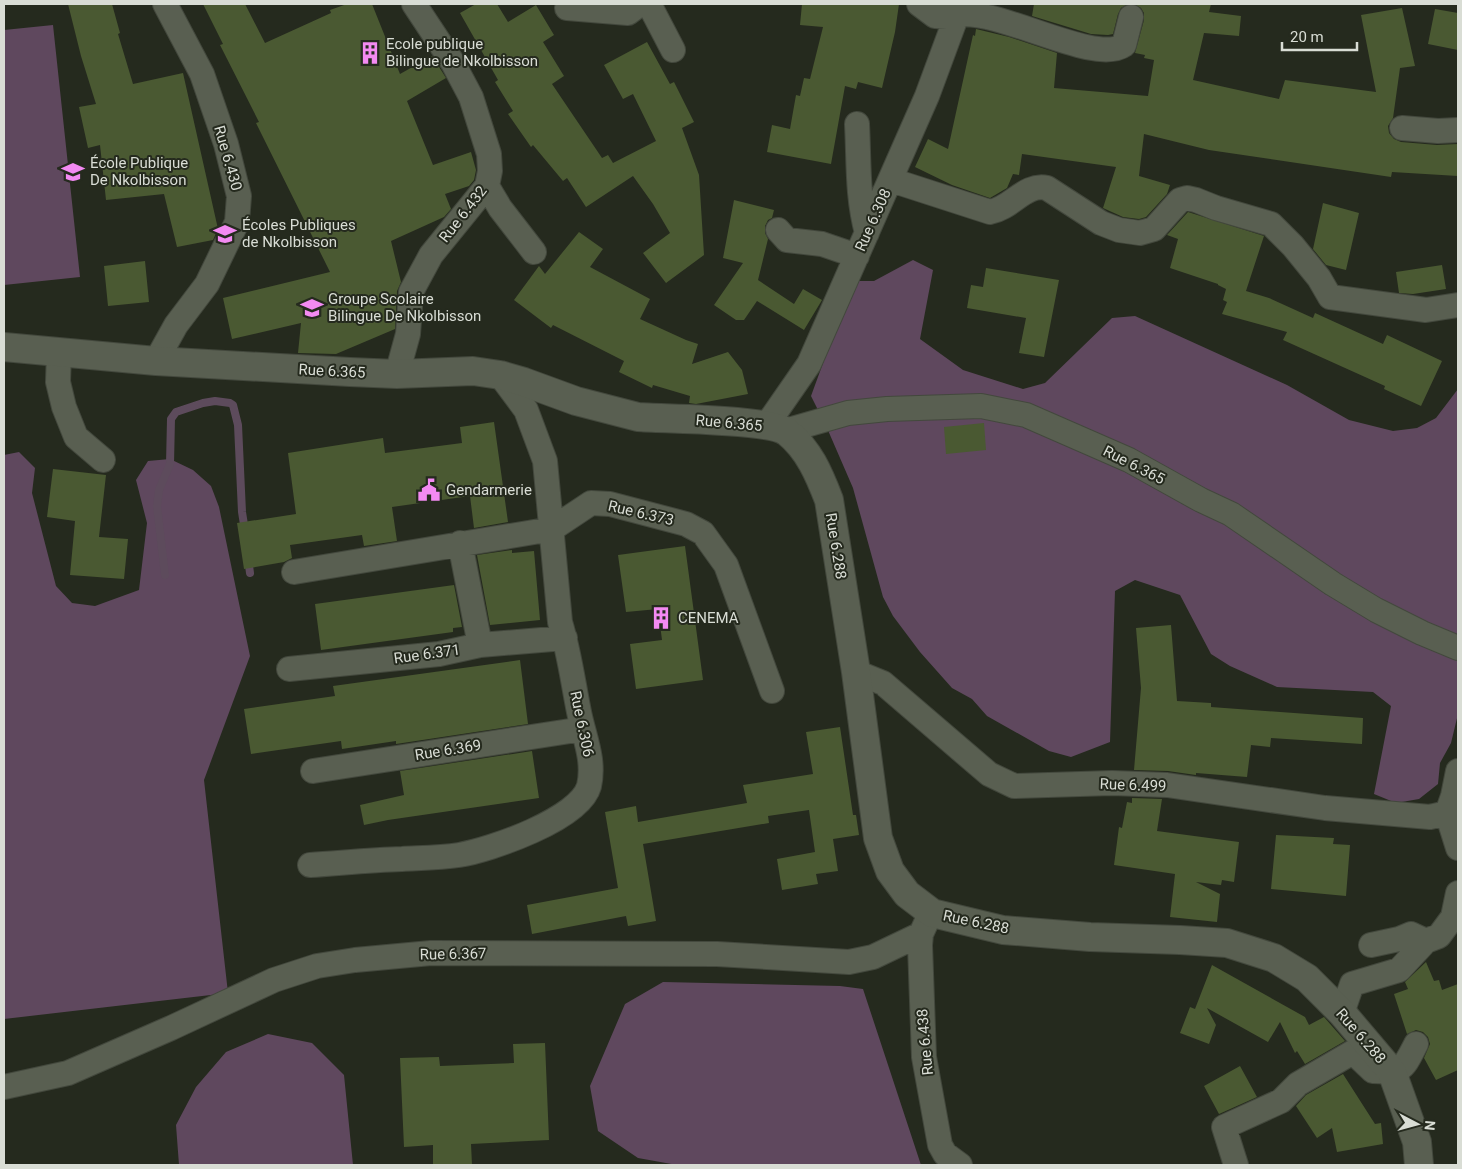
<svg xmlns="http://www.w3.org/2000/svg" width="1462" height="1169" font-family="Roboto,sans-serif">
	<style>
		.green { fill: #5f485e }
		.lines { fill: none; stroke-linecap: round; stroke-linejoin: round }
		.stream { stroke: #5d4b5c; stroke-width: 8 }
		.building { fill: #4a5932 }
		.street-casing { stroke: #43483d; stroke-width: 26 }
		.secondary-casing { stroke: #43483d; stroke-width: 30 }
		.street { stroke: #595f51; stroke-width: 24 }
		.secondary { stroke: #595f51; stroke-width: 28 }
		.labels { text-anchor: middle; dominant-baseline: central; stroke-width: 4; stroke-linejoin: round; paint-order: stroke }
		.poi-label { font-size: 15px; fill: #d9ddd5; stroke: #252a1e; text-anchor: start }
		.street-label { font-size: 15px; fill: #d9ddd5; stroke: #252a1e }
	</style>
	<rect width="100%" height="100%" fill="#252a1e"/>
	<path class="green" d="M 53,25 L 80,277 L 4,285 L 4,30 Z
		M 913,260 L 933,270 L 920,339 L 963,370 L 1023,389 L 1045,383 L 1112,318 L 1135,316 L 1287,385 L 1349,420 L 1393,431 L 1417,428 L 1436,418 L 1458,389 L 1458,714 L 1451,743 L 1440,763 L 1438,784 L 1419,799 L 1396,803 L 1374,794 L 1391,706 L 1373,692 L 1277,687 L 1230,666 L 1211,654 L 1180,595 L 1135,580 L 1115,591 L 1110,742 L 1071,757 L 1049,751 L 987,716 L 972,699 L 952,688 L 920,652 L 893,616 L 883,597 L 853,488 L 827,428 L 811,396 L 853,281 L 874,281 Z
		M 19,452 L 35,468 L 32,493 L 56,586 L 72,603 L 95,606 L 139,590 L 147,523 L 136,480 L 148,461 L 170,459 L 193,470 L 211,486 L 219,507 L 250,656 L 204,780 L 228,993 L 4,1019 L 4,455 Z
		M 663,982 L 840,986 L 863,989 L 921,1165 L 677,1165 L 638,1158 L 598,1131 L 590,1086 L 625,1004 Z
		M 268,1034 L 312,1043 L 344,1075 L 353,1165 L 179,1165 L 176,1125 L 196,1087 L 226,1052 Z"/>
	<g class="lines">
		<path class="stream" d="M 248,558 L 250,573
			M 165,575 L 157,506 L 159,490 L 170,464 L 171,419 L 176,412 L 203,403 L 215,401 L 230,403 L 233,405 L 238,425 L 242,512 L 245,531"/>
	</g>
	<path class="building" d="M 68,4 L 112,4 L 120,33 L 118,34 L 133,84 L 183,73 L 218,229 L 213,240 L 177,247 L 164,194 L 106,200 L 100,145 L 88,148 L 79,107 L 96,104 L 81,56 Z
		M 203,4 L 245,4 L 265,43 L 331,13 L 330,10 L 347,4 L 372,4 L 400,74 L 432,56 L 441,70 L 446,78 L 407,101 L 433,165 L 471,152 L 476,170 L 474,180 L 469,186 L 445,194 L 451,209 L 444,217 L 391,241 L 401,282 L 397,291 L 395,329 L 336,354 L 298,353 L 301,323 L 232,339 L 223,298 L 330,272 L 256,123 L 259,122 L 220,45 L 223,44 Z
		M 476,4 L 497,4 L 508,22 L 536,5 L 554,35 L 543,42 L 564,76 L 552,84 L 602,158 L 608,155 L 613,163 L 656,141 L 633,94 L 623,99 L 604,65 L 647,42 L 670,84 L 674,82 L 694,122 L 682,128 L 699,175 L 704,255 L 666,283 L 643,253 L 670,233 L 653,204 L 633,176 L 586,207 L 567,178 L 563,181 L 533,145 L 531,147 L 508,114 L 513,111 L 495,82 L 498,80 L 460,13 Z
		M 802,4 L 899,4 L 895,32 L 882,88 L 858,82 L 856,89 L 845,86 L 831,164 L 767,152 L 772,125 L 790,129 L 796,95 L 800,96 L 804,78 L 810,79 L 823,27 L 800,25 Z
		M 1034,4 L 1128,4 L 1121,8 L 1118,14 L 1113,34 L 1108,35 L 1091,34 L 1032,16 Z
		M 1134,4 L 1211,4 L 1209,12 L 1241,16 L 1239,36 L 1204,33 L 1193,80 L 1279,99 L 1285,80 L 1376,92 L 1361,15 L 1402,8 L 1415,66 L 1400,68 L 1393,118 L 1388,126 L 1389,133 L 1394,139 L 1401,142 L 1437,145 L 1458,144 L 1458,176 L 1392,172 L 1391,177 L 1209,150 L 1144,134 L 1139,176 L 1170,185 L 1167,194 L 1146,217 L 1139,219 L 1123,217 L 1103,208 L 1116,167 L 1022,154 L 1019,175 L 1013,174 L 1007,188 L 990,198 L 952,185 L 915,167 L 928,139 L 948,149 L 973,35 L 975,36 L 976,29 L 1009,37 L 1057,53 L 1054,88 L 1148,96 L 1154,60 L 1144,58 L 1145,55 L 1135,53 L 1144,20 L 1144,13 L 1141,8 Z
		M 1435,9 L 1458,13 L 1458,50 L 1428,44 Z
		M 734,200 L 774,210 L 772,218 L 768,220 L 765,226 L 765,233 L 768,239 L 758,280 L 794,304 L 803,289 L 822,300 L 804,330 L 757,301 L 744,320 L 736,320 L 714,305 L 743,263 L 723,258 Z
		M 1323,203 L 1359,213 L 1346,270 L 1326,265 L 1313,249 Z
		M 1188,212 L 1264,236 L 1246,291 L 1269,298 L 1313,318 L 1315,313 L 1383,344 L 1387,335 L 1442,361 L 1421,406 L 1384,389 L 1385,386 L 1283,340 L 1287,332 L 1222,314 L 1227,302 L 1223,300 L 1226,289 L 1218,285 L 1218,284 L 1170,268 L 1178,239 L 1167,235 Z
		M 579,232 L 603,249 L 590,267 L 650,299 L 640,319 L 686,340 L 698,344 L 692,364 L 728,352 L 742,370 L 748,394 L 696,404 L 689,403 L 690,396 L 653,385 L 652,388 L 619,372 L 624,361 L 553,325 L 551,328 L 514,300 L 539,266 L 545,274 Z
		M 145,261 L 149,302 L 108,306 L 104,266 Z
		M 1442,265 L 1446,289 L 1413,294 L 1399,293 L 1396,272 Z
		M 986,268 L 1059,280 L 1044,357 L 1019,353 L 1026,318 L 967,308 L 971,285 L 983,287 Z
		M 494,422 L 508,522 L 474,528 L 470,496 L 392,507 L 397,541 L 364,546 L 362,535 L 290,545 L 292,558 L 284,562 L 244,569 L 237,523 L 296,514 L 288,453 L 383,438 L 385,453 L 462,443 L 460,427 Z
		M 984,423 L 986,450 L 946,454 L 944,427 Z
		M 53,469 L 106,475 L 99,537 L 128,539 L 124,579 L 70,575 L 75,521 L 47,517 Z
		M 685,546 L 703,680 L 636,689 L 630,644 L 662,640 L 658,609 L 626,612 L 618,555 Z
		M 512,550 L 512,553 L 534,551 L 540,620 L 490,625 L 477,555 Z
		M 454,585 L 462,627 L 453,628 L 453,632 L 321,650 L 315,604 Z
		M 1171,625 L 1177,701 L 1211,703 L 1211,707 L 1363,718 L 1362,744 L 1271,738 L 1270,747 L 1251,745 L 1247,777 L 1196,773 L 1196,775 L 1168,771 L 1134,770 L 1141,688 L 1136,628 Z
		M 520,660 L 528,724 L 396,744 L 396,741 L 342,749 L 341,741 L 251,754 L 244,709 L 335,696 L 333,686 Z
		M 840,727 L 853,815 L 856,815 L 859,835 L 833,839 L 838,871 L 816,874 L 818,884 L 782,890 L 777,859 L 815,852 L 809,810 L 768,816 L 769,823 L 643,844 L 656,921 L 628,926 L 626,916 L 532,934 L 527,905 L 618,888 L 605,812 L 636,806 L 638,822 L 747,803 L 743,785 L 813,774 L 806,732 Z
		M 532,751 L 539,798 L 388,820 L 364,825 L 360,805 L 404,795 L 400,771 Z
		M 1132,798 L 1162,799 L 1157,831 L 1239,842 L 1234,882 L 1222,880 L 1221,885 L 1196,882 L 1220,894 L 1217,922 L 1170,917 L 1175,874 L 1114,865 L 1119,827 L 1122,828 L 1127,802 L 1132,803 Z
		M 1276,835 L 1334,838 L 1333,844 L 1350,845 L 1346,896 L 1271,889 Z
		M 1426,962 L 1434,981 L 1439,980 L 1442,990 L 1458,984 L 1458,1070 L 1436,1080 L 1424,1058 L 1430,1044 L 1428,1037 L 1423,1032 L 1416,1030 L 1407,1034 L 1394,994 L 1408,989 L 1405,982 Z
		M 1212,965 L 1305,1017 L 1309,1025 L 1324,1017 L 1345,1041 L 1305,1064 L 1297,1051 L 1295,1053 L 1280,1022 L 1268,1042 L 1207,1008 L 1216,1025 L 1209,1044 L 1180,1033 L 1190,1007 L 1195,1009 Z
		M 545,1043 L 549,1140 L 471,1144 L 472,1165 L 433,1165 L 433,1145 L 404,1147 L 400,1058 L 439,1057 L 440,1066 L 514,1063 L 513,1044 Z
		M 1240,1066 L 1257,1097 L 1219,1114 L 1204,1086 Z
		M 1343,1074 L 1375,1124 L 1381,1123 L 1383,1144 L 1337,1152 L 1332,1128 L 1317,1138 L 1296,1106 L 1306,1095 Z"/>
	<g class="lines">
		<defs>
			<path id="street" d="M 649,4 L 673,50
				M 919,4 L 935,16 L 952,17 C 986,0 1093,67 1124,45 L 1131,17
				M 567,8 L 628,13 L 640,4
				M 857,124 C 859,161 857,196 867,233
				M 1402,128 L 1438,131 L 1458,130
				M 891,180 L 990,212 C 1012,208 1025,183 1047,188 L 1101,223 L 1119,230 L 1140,233 L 1154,229 L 1180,200 L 1187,198 L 1196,200 L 1216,208 L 1271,224 L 1293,246 L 1319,278 L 1330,297 L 1426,310 L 1458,305
				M 487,186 L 500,208 L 534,252
				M 778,230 L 787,240 L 822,244 L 857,256
				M 59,352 L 58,382 L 64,407 L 76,437 L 103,460
				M 156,361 L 176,325 L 207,284 L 237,222 L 239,196 L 226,144 L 202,74 L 165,4
				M 397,374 L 408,334 L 411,292 L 431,255 L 487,186 L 490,171 L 489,154 L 471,97 L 453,63 L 414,4
				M 766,426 L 809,364 L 927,96 L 961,4
				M 785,431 L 848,413 L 887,409 L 981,406 L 1026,415 L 1129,460 L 1201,500 L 1231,514 L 1333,584 L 1376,610 L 1422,633 L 1458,648
				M 460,543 L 480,645
				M 294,572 L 552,529 L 591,503 L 610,504 L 686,524 L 703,533 L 726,565 L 772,691
				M 289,669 L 439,654 L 480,645 L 565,638
				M 856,672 L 883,683 L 989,774 L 1014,786 L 1112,783 L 1167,785 L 1325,808 L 1430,817 L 1447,813 L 1458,831
				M 313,771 L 583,729
				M 1458,771 L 1453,796 L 1447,813 L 1458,848
				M 310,865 C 341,863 371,860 402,859 C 420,858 440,858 459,855 C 490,850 580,819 589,786 C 595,760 584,737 579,712 C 573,682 569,651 560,622 L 545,461 L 526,410 L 500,375
				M 926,923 L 921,934 L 920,945 L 924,1057 L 940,1145 L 945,1154 L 960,1165
				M 1371,945 L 1399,939 L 1411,934 L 1426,941
				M 1342,1013 L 1352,984 L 1399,970 L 1426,941 L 1439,936 L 1453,917 L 1458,893
				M 4,1087 L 68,1073 L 171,1028 L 274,980 L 317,966 L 355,960 L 431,953 L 717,954 L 849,962 L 873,957 L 921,934
				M 1236,1165 L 1224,1127 L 1281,1101 L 1298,1084 L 1353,1052 L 1373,1071 C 1403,1073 1403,1069 1416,1044"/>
			<path id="secondary" d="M 4,347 L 156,361 L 350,372 L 397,374 L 473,371 L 500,375 L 524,382 L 576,401 L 638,417 C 665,419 769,419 787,432 C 809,450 819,474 829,500 L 856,672 L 878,838 L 890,871 L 907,894 L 932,913 L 1003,930 L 1090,937 L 1180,940 L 1227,943 L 1274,958 L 1307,978 L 1342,1013 L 1392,1072 L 1417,1142 L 1419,1165"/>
		</defs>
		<use href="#street" class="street-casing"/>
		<use href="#secondary" class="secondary-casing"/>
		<use href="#street" class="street"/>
		<use href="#secondary" class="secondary"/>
	</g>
	<defs>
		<symbol id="building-bare" viewBox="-9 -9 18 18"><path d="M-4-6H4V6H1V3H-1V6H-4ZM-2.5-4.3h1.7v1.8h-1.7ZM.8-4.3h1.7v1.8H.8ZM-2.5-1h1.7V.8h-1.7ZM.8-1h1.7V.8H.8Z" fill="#f38af2" stroke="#252a1e" stroke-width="2.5" paint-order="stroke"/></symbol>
		<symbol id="school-bare" viewBox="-9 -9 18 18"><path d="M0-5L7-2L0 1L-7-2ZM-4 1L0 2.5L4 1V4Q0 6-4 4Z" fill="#f38af2" stroke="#252a1e" stroke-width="2.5" paint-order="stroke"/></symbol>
		<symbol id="civic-bare" viewBox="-9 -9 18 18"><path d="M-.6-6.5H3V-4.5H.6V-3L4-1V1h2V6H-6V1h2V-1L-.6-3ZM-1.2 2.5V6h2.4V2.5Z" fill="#f38af2" stroke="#252a1e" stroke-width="2.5" paint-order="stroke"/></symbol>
	</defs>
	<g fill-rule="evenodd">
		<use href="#building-bare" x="354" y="37" width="32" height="32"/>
		<use href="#school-bare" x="57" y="156" width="32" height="32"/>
		<use href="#school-bare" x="209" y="218" width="32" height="32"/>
		<use href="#school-bare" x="296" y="292" width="32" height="32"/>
		<use href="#civic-bare" x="413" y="474" width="32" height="32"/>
		<use href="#building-bare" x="645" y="602" width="32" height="32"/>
	</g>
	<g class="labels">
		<g class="poi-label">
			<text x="386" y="44">Ecole publique<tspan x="386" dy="17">Bilingue de Nkolbisson</tspan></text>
			<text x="90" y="163">École Publique<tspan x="90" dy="17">De Nkolbisson</tspan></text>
			<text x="242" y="225">Écoles Publiques<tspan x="242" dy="17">de Nkolbisson</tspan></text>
			<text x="328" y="299">Groupe Scolaire<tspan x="328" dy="17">Bilingue De Nkolbisson</tspan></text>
			<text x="446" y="490">Gendarmerie</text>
			<text x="678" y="618">CENEMA</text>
		</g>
		<g class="street-label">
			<text transform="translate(228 158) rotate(74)">Rue 6.430</text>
			<text transform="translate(463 214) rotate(-52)">Rue 6.432</text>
			<text transform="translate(873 220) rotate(-66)">Rue 6.308</text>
			<text transform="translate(332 371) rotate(3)">Rue 6.365</text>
			<text transform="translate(729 423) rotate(5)">Rue 6.365</text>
			<text transform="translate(1134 465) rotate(27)">Rue 6.365</text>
			<text transform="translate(641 513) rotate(13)">Rue 6.373</text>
			<text transform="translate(836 546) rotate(81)">Rue 6.288</text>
			<text transform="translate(427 654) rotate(-8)">Rue 6.371</text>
			<text transform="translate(582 724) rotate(78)">Rue 6.306</text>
			<text transform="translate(448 750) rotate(-9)">Rue 6.369</text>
			<text transform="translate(1133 785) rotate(2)">Rue 6.499</text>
			<text transform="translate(976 922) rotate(12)">Rue 6.288</text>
			<text transform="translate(453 954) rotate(-1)">Rue 6.367</text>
			<text transform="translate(1361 1036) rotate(49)">Rue 6.288</text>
			<text transform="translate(925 1042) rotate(-95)">Rue 6.438</text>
		</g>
	</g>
	<rect width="1462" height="1169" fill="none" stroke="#d9ddd5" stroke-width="10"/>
	<g transform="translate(1417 1124) rotate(96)" stroke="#252a1e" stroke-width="4" paint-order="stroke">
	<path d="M0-4L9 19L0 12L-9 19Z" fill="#d9ddd5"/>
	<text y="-8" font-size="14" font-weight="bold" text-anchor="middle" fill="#d9ddd5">N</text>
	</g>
	<path d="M1282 42v8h75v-8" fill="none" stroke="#d9ddd5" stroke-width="2.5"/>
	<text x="1290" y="42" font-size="15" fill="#d9ddd5" stroke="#252a1e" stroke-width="4" paint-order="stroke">20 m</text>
</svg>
